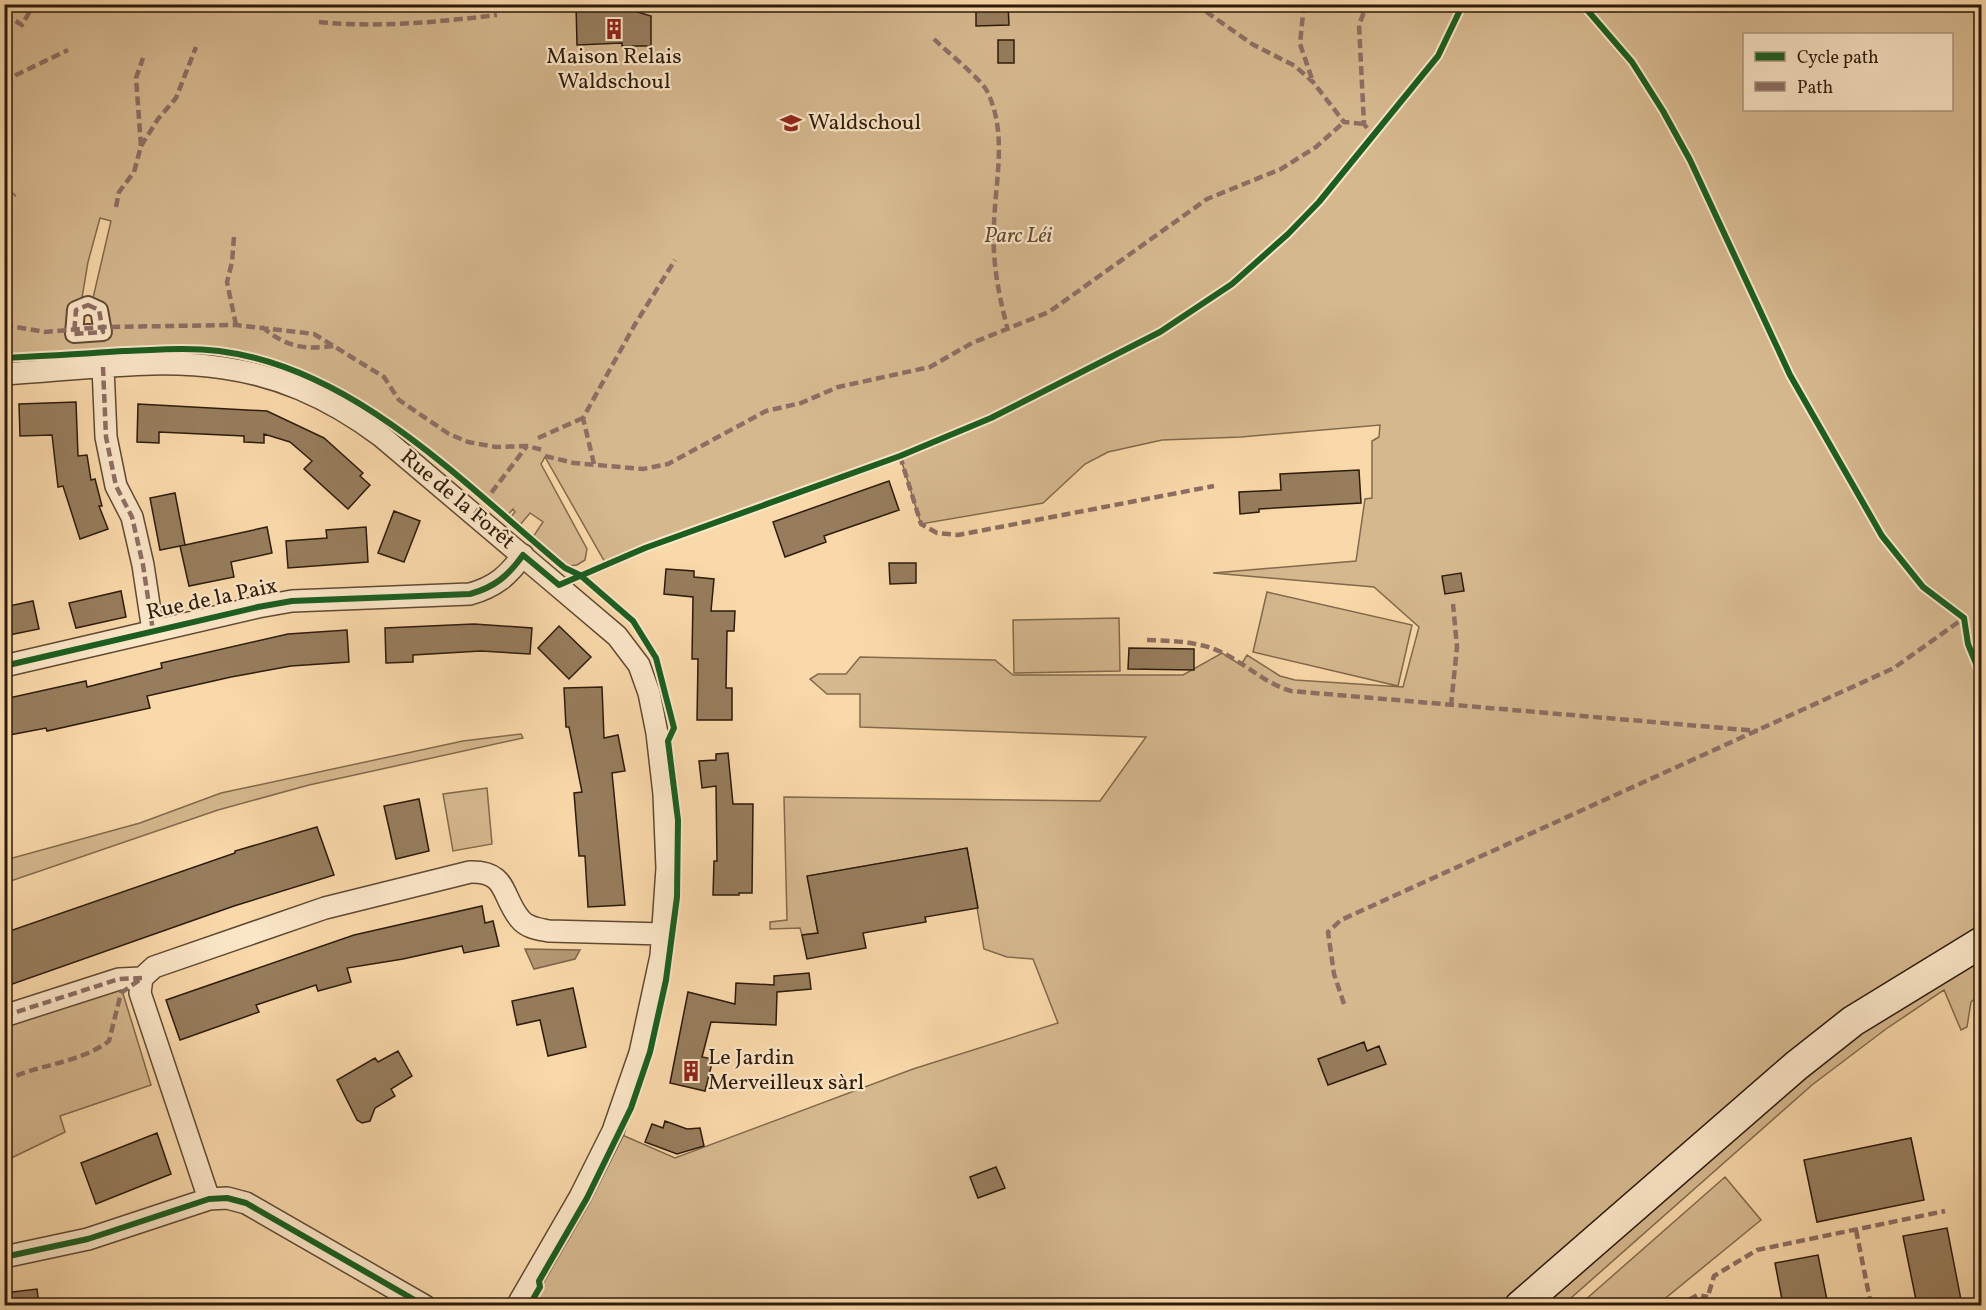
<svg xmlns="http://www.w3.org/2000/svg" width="1986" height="1310" font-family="Vollkorn,serif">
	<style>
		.green { fill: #d6b88f; stroke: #826a4c; stroke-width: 1.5; fill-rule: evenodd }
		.water { fill: #b49874; stroke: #7e664a; stroke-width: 1.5 }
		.building { fill: #977d5d; stroke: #2d1b0a; stroke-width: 1.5 }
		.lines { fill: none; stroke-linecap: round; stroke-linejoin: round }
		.pedestrian-casing { stroke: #604a32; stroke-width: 20 }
		.minor-casing { stroke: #604a32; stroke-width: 24 }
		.secondary-casing { stroke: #2d1b0a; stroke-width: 33 }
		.pedestrian { stroke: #fbe6c8; stroke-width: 16 }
		.minor { stroke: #fbe6c8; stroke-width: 21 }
		.secondary { stroke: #fbe6c8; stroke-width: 30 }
		.quiet { stroke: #8d6e63; stroke-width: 4.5; stroke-dasharray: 9 4.5; stroke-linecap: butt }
		.cycleway-casing { stroke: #fbe6c8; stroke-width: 10 }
		.cycleway { stroke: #1b5e20; stroke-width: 6 }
		.labels { text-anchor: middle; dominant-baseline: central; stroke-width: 4.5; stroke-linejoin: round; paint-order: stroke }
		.poi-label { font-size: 22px; fill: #2d1b0a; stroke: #fbe6c8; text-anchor: start }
		.park-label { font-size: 22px; font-style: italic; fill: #604a32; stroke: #fbe6c8 }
		.street-label { font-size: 22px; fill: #2d1b0a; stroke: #fbe6c8 }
	</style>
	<rect width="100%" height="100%" fill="#f9d8aa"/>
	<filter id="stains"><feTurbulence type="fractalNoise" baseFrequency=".00333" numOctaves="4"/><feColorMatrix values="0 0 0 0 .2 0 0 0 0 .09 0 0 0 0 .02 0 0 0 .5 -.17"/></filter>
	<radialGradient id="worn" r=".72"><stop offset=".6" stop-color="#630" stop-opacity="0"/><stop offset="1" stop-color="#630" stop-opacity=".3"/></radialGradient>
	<path class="green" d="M 5,5 L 1981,5 L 1981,994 L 1971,1002 L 1967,1027 L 1961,1030 L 1944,990 L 1886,1029 L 1812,1085 L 1563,1305 L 517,1305 L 613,1131 L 675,1158 L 913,1069 L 1058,1023 L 1033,959 L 1007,957 L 984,949 L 967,848 L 808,876 L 818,933 L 802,935 L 800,928 L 770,929 L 770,922 L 787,920 L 784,797 L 1100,801 L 1146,737 L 860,727 L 860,694 L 827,694 L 810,679 L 818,674 L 846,674 L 860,657 L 995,660 L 1013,675 L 1183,675 L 1222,653 L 1241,665 L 1247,655 L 1280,676 L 1295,680 L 1403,687 L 1419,627 L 1374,587 L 1213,573 L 1356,561 L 1365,499 L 1372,498 L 1372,441 L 1379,437 L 1380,425 L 1241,437 L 1162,440 L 1108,452 L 1085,464 L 1043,503 L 921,524 L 900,456 L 606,564 L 545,457 L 541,464 L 587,549 L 585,560 L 577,565 L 568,566 L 533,537 L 543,522 L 530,513 L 520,525 L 510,518 L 515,512 L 513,509 L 505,518 C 419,447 334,365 218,351 C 152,343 72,354 5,358 ZM 1744,34 L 1952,34 L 1952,110 L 1744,110 ZM 100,218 L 111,221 L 93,298 L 82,298 L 88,262 ZM 99,310 L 103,316 L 89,333 L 73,317 Z
		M 1267,592 L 1412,625 L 1398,686 L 1253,652 Z
		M 1119,618 L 1120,671 L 1014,673 L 1013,620 Z
		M 521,734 L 523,738 L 309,785 L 218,810 L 5,883 L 5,860 L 140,823 L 221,793 L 463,741 Z
		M 487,788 L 492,844 L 453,851 L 443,794 Z
		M 121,987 L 151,1085 L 60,1116 L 65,1132 L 5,1161 L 4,1026 Z
		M 1725,1177 L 1761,1220 L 1657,1305 L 1589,1305 L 1585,1300 Z"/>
	<path class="water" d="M 525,949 L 580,950 L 575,959 L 534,969 Z"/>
	<path class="building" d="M 576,4 L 611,4 L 651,16 L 651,46 L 622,46 L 622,43 L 577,45 Z
		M 976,4 L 1008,4 L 1009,25 L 976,26 Z
		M 998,40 L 1014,40 L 1014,63 L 998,63 Z
		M 76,402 L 78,456 L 87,455 L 91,480 L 95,479 L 102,506 L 99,506 L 108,529 L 80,539 L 63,486 L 58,487 L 52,435 L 20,436 L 19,404 Z
		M 138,404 L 267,411 L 324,438 L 363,473 L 360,476 L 370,485 L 348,509 L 304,469 L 312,461 L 290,442 L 264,434 L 264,443 L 244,442 L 244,436 L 159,432 L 159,443 L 137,442 Z
		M 1359,470 L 1361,503 L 1259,509 L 1259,512 L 1240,514 L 1239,492 L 1281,490 L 1280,474 Z
		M 889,481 L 899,510 L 824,536 L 826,542 L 785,557 L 773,522 Z
		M 175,493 L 185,545 L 267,527 L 272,553 L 231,562 L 234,577 L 189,586 L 180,546 L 185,545 L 160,550 L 150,498 Z
		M 394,511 L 420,521 L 404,562 L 378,553 Z
		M 366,527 L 368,562 L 288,568 L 286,541 L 327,538 L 326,530 Z
		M 889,563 L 916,563 L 916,583 L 890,584 Z
		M 666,569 L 694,571 L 694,577 L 714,579 L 711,611 L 735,611 L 734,631 L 727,631 L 726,688 L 732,688 L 732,720 L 697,720 L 698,659 L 692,659 L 693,597 L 664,594 Z
		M 1461,573 L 1464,591 L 1445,594 L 1442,576 Z
		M 121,591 L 126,617 L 76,628 L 69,603 Z
		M 33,601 L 39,629 L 4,636 L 4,607 Z
		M 474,624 L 532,628 L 530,654 L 481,651 L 413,655 L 413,662 L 386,663 L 385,628 Z
		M 559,626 L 591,657 L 569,679 L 538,648 Z
		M 347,630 L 349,662 L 291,666 L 231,677 L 147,696 L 150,708 L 47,731 L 46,728 L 4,736 L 4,699 L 86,681 L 87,687 L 162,668 L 161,663 L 288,634 Z
		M 1129,648 L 1194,649 L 1194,670 L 1128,669 Z
		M 602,687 L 604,738 L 618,735 L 625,771 L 612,773 L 625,905 L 588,907 L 585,856 L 579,856 L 574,793 L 582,792 L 569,727 L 566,727 L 564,688 Z
		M 728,753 L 733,804 L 753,804 L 752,893 L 739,893 L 739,895 L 713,895 L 714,861 L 717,861 L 716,786 L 702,788 L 699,761 L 716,760 L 716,754 Z
		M 419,799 L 429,851 L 396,859 L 384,806 Z
		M 317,827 L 334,875 L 234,906 L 4,987 L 4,933 L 235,853 L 235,851 Z
		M 967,848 L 978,908 L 925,917 L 926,922 L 863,933 L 866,948 L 807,959 L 802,935 L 818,933 L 807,876 Z
		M 482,906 L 485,923 L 493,921 L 499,946 L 464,953 L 462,946 L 403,959 L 347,968 L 351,982 L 318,991 L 316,985 L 256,1005 L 259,1012 L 180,1040 L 166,1000 L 354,935 Z
		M 809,973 L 811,989 L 777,992 L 776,1025 L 711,1022 L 702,1057 L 713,1059 L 705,1091 L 670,1083 L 688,992 L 735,1004 L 736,983 L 774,985 L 774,976 Z
		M 573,988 L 586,1047 L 548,1056 L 540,1020 L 517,1025 L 512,1001 Z
		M 1364,1042 L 1367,1051 L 1379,1046 L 1386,1064 L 1328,1085 L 1318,1059 Z
		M 398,1051 L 412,1076 L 391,1089 L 395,1096 L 375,1108 L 370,1121 L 362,1123 L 357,1120 L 337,1080 L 375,1058 L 378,1062 Z
		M 665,1121 L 687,1129 L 700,1128 L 704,1146 L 677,1154 L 645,1142 L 652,1124 L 663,1128 Z
		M 157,1133 L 171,1174 L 96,1204 L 81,1163 Z
		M 1911,1138 L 1924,1200 L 1817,1222 L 1804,1160 Z
		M 996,1167 L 1005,1188 L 978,1198 L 970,1177 Z
		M 1947,1228 L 1962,1305 L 1917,1305 L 1903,1236 Z
		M 1818,1255 L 1828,1305 L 1783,1305 L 1775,1263 Z
		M 37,1289 L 39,1305 L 4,1305 L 4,1293 Z"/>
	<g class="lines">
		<defs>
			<path id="pedestrian" d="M 88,305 L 99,310 L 103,332 L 74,334 L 76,310 Z"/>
			<path id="minor" d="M 103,367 L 106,437 L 116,486 L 132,517 L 143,565 L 153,631
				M 4,374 C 153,364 252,340 381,436 L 617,636 L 639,665 L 649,693 L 657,733 L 664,794 L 667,868 L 661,956 L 640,1053 L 613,1131 L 580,1197 L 517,1306
				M 4,666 L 258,607 L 292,601 L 470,594 C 495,587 508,576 523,555
				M 4,1016 L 119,979 L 142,978
				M 209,1199 L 140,993 L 142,978 L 154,967 L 325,908 L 470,872 C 508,871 501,896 520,919 C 527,928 539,929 549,931 L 664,934
				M 4,1257 L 88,1239 L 209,1199 L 227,1198 L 246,1203 L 425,1306"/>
			<path id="secondary" d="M 1520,1306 L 1796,1066 L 1853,1021 L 1982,942"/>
		</defs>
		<use href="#pedestrian" class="pedestrian-casing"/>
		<use href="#minor" class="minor-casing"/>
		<use href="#secondary" class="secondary-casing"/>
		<use href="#pedestrian" class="pedestrian"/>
		<use href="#minor" class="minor"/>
		<use href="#secondary" class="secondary"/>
		<path class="quiet" d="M 1195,4 L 1252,44 L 1295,66 L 1313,82 L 1344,122 L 1364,124
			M 1304,4 L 1300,44 L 1313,82
			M 4,14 L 22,25 L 34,4
			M 319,22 C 378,28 438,22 497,15
			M 934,39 C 946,51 981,79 987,91 C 1008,134 995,180 994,226 C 992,263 999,296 1008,331
			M 4,83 L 16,75 L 68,50
			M 1367,128 L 1364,124 L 1359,25 L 1367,4
			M 141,146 L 158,119 L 176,98 L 196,47
			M 4,205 L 15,194
			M 116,207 L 119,192 L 134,172 L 141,146 L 136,78 L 143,58
			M 234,237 L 232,262 L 227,282 L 236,325
			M 88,305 L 99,310 L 103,332 L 74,334 L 76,310 Z
			M 4,325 L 45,332 L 103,327 L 236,325 L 314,334 L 384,377 L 399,400 L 449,434 L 468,442 L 496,447 L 527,446 L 543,450
			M 262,327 C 287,347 303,350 334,346
			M 103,367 L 106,437 L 116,486 L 132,517 L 143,565 L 153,631
			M 538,438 L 583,418
			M 545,456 L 574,463 L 643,469 L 668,464 L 766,411 L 801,403 L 838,387 L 930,367 L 972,343 L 1049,312 L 1207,199 L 1281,169 L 1316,147 L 1344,122
			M 900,456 L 921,524 L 937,533 L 958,535 L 1214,486
			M 594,464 L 583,418 L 634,326 L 675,260
			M 475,514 L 527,446
			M 1147,640 C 1173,641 1197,641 1221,652 C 1246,664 1264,683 1291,691 L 1758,731
			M 1451,706 L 1457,647 L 1453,604
			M 1344,1004 L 1334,974 L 1328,932 L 1341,920 L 1894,668 L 1964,618
			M 4,1016 L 119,979 L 142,978
			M 4,1081 C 38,1064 78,1064 109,1041 L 121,993 L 142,978
			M 1856,1230 L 1871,1305
			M 1677,1306 L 1698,1295 L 1708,1297
			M 1705,1306 L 1714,1276 L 1757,1250 L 1945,1211"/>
		<defs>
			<path id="cycleway" d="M 1582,4 L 1632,62 L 1663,111 L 1690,160 L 1790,375 L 1882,536 L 1923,587 L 1964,618 L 1968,644 L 1982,678
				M 4,358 C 44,356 83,354 123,351 C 155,350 187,347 219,351 C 355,368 464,484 565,568 L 580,575 L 633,621 L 656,658 L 674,728 L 668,741 L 678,820 L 677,897 L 666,980 L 650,1052 L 631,1108 L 587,1198 L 539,1281 L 540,1287 L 529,1306
				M 4,666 L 258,607 L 292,601 L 470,594 C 495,587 508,576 523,555 L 559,585 L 645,548 L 900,456 L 991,418 L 1160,332 L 1232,284 L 1288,234 L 1319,202 L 1438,56 L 1463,4
				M 4,1257 L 88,1239 L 209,1199 L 227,1198 L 246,1203 L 425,1306"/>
		</defs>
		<use href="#cycleway" class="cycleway-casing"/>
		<use href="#cycleway" class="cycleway"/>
	</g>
	<defs>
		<symbol id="building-bare" viewBox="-9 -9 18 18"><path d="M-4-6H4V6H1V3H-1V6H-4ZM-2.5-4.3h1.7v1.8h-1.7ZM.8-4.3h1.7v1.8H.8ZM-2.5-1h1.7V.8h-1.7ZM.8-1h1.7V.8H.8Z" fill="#8f2418" stroke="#fbe6c8" stroke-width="2.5" paint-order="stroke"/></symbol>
		<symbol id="school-bare" viewBox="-9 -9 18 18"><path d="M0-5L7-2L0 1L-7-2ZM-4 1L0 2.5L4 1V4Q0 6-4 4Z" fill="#8f2418" stroke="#fbe6c8" stroke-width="2.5" paint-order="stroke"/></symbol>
	</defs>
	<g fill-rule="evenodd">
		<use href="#building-bare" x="599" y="14" width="30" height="30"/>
		<use href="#school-bare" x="776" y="108" width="30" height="30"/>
		<use href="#building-bare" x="676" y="1056" width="30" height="30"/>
	</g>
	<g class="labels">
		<g class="poi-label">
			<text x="614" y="57" text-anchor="middle">Maison Relais<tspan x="614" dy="25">Waldschoul</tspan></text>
			<text x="808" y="123">Waldschoul</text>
			<text x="708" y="1058">Le Jardin<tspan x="708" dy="25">Merveilleux sàrl</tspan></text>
		</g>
		<g class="park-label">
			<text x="1018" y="236">Parc Léi</text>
		</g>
		<g class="street-label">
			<text transform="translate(457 500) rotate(40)">Rue de la Forêt</text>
			<text transform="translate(212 600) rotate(-12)">Rue de la Paix</text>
		</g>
	</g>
	<rect width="1986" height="1310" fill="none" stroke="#f9d8aa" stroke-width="24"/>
	<rect x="6" y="6" width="1974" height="1298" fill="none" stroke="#2d1b0a" stroke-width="3"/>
	<rect x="12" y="12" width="1962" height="1286" fill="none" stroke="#2d1b0a" stroke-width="1.5"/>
	<rect x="1743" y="33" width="210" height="78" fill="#fbe6c8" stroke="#a9957c" stroke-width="1.5"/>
	<rect x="1755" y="52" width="30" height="9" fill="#1b5e20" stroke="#a9957c" stroke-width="1.5"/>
	<text x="1797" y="63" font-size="18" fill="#2d1b0a">Cycle path</text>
	<rect x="1755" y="82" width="30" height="9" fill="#8d6e63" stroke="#a9957c" stroke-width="1.5"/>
	<text x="1797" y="93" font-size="18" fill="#2d1b0a">Path</text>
	<rect width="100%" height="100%" filter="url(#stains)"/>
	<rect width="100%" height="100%" fill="url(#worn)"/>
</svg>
